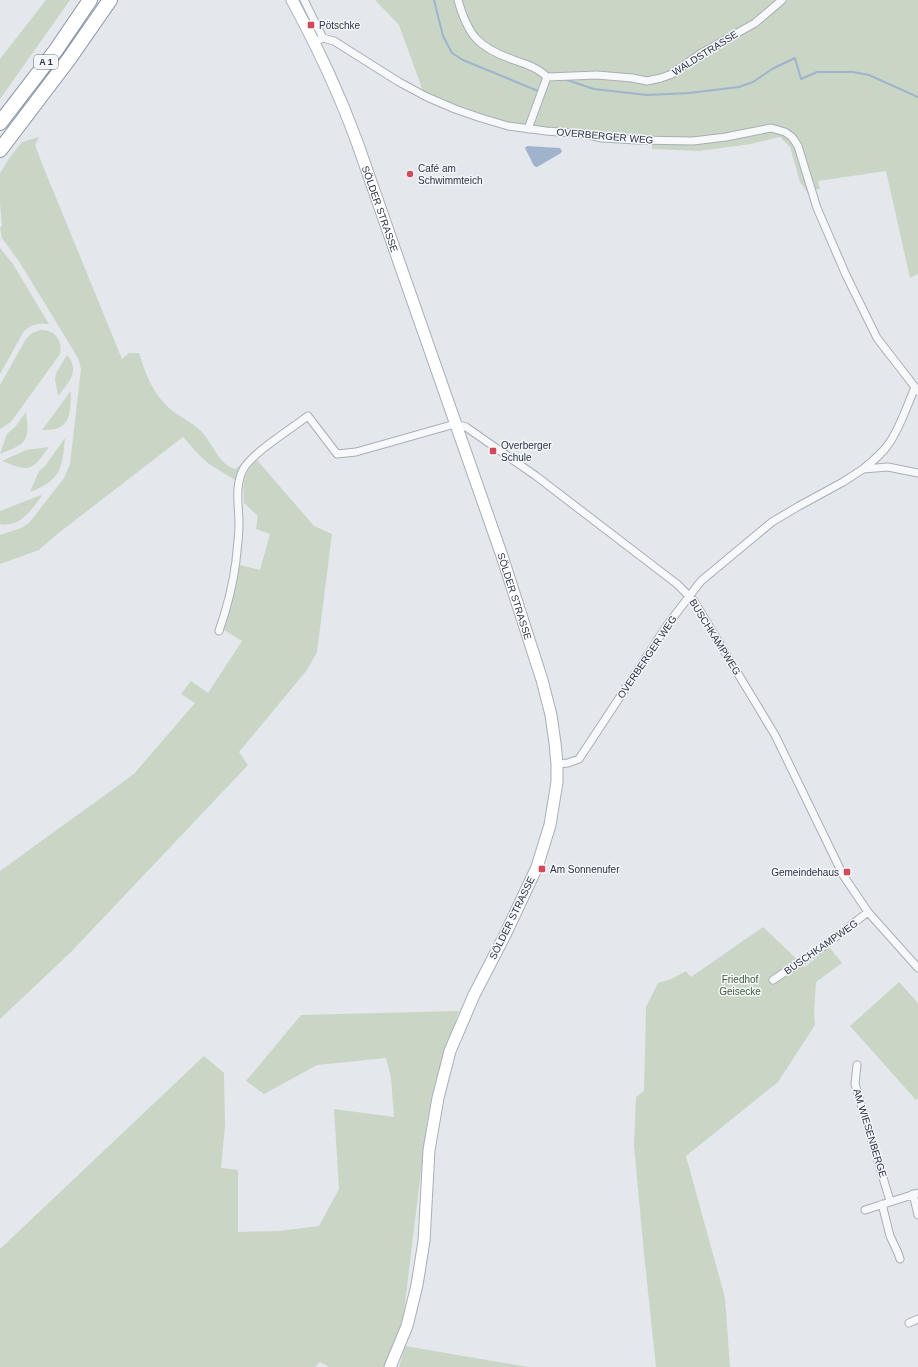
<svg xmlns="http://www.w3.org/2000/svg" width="918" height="1367" font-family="Helvetica,sans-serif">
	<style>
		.green { fill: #c9d6c5 }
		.water { fill: #9fb4cc }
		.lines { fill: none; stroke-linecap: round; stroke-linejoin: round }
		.stream { stroke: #9fb4cc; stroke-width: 2 }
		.street-casing { stroke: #a9aeb7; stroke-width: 9 }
		.secondary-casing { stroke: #a9aeb7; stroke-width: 13 }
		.highway-casing { stroke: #8b94a3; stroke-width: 16 }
		.street { stroke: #f7f8fa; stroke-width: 7 }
		.secondary { stroke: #fff; stroke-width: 11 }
		.highway { stroke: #fff; stroke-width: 14 }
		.poi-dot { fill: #d1495b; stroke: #f4f6f9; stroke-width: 1.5 }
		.labels { text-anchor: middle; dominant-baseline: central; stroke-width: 3; stroke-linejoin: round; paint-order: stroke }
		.shield { fill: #f4f6f9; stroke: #676e7b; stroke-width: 1 }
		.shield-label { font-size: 9px; font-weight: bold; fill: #2b3445 }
		.poi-label { font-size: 10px; fill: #2b3445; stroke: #f4f6f9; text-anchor: start }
		.street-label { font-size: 10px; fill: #2b3445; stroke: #f4f6f9 }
		.park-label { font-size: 10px; fill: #3f6138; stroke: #f4f6f9 }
	</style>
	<rect width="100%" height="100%" fill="#e4e7ec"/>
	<path class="green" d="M 46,0 L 70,0 L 0,99 L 0,59 Z
		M 375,0 L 457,0 L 481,46 L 539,71 L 546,77 L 526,126 C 490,121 456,105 423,91 L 399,25 Z
		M 460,0 L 780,0 L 754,22 L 672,73 L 647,80 L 548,76 L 497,53 L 470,29 Z
		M 783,0 L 918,0 L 918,274 L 910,278 L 886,171 L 818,181 L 820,189 L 813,190 L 799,145 L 785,130 L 726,137 L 637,139 L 530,128 L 548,78 L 661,78 L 721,42 Z
		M 771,130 L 784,133 L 796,147 L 810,191 L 809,195 L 800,182 L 790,147 L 780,137 L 751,144 L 699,151 L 652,149 L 652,143 Z
		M 39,137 L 35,145 L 43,166 L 122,359 L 129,353 L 139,353 C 146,375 152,392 170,409 C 180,417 192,422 201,431 C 212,442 219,465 235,469 L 242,464 L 235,480 L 209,464 L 198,454 L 183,437 L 56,535 L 39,550 L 0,564 L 0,535 L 21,528 L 29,523 L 64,478 L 70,464 L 81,369 L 78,358 L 28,276 L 20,263 L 2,238 L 0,228 L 2,226 L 0,203 L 0,173 L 10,157 L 22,142 Z
		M 0,248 L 13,264 L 49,324 C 39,323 32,324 24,331 L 0,374 Z
		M 40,330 C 54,329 63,340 60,354 L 11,422 L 0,429 L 0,385 L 26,339 L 32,333 Z
		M 67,355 C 81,371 68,383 58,396 L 55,379 L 56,373 Z
		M 71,392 C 70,403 72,422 60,427 C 55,430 47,430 42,430 L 70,392 Z
		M 26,412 C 30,442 27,443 0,454 L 7,434 L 15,427 Z
		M 65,438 C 62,469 61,480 30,492 L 39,471 L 45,466 Z
		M 49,447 C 31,472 30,472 2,461 L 26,450 Z
		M 257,460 L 314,526 L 332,534 L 317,652 L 307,670 L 239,752 L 248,765 L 71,952 L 0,1019 L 0,871 L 134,774 L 195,703 L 181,694 L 191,681 L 208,693 L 242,641 L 224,630 L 240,565 L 260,570 L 270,534 L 256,529 L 258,516 L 244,503 C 243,481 242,476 257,460 Z
		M 41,495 L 41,497 C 31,510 20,528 0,524 L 0,511 Z
		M 763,927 L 805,967 L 829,947 L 842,963 L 816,982 L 814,1014 L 815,1025 L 778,1082 L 686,1156 L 725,1298 L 730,1367 L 656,1367 L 644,1254 L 634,1146 L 636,1097 L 644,1091 L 646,1007 L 658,983 L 671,979 L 686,971 L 691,977 Z
		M 899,982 L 918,1003 L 918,1098 L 916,1100 L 850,1026 Z
		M 459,1011 L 435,1083 L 427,1122 L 402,1328 L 386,1367 L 329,1367 L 320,1362 L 315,1367 L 0,1367 L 0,1249 L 204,1056 L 224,1073 L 225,1126 L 221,1168 L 238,1170 L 238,1232 L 279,1231 L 319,1226 L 339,1189 L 334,1109 L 394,1117 L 391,1078 L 386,1058 L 317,1065 L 264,1094 L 246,1081 L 301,1015 Z
		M 405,1346 L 528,1367 L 399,1367 Z"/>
	<path class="water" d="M 527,146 L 560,148 L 562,151 L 561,153 L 537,167 L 534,166 L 525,148 Z"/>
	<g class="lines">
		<path class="stream" d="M 434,0 L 443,36 L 452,53 L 463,60 L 538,91
			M 564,79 L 594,89 L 647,95 L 689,93 L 739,87 L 753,82 L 772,69 L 795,58 L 801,79 L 817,72 L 853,72 L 869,75 L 918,97"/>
		<defs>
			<path id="street" d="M 304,0 L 323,38
				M 458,0 C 468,36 479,48 514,60 C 526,64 538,68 547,77 L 528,129
				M 314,42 L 323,38 L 334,41 L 399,82 L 427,97 L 455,109 L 481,118 L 508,126 L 546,131 L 584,134 L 602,138 L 637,140 L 693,141 L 726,137 L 771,128 L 785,132 L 792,137 L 798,146 L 817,208 L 846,275 L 877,338 L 918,391
				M 547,77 L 597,75 L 632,78 L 647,81 L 661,78 L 672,74 L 700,54 L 755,23 L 782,0
				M 863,469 C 873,461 883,453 890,442 C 901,425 907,406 915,387
				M 219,631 C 227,608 233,585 236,561 C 237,549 239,536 239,524 C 239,506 234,485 244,468 C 254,452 292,428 308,416 L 337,454 L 356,452 L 455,424 L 466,427 L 536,476 L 677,584 L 694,601 L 775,735 L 843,875 L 868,912 L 918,968
				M 557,764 L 568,763 L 579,759 L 668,624 L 701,581 L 772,522 L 799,506 L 843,482 L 863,469 L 888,467 L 918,473
				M 773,980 L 824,946 L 868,912
				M 857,1065 L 855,1084 L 890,1201
				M 913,1194 L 918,1215
				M 882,1204 L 890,1236 L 898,1253 L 900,1259
				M 865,1210 L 918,1193
				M 909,1323 L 918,1319"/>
			<g id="secondary">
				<path id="s1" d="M 292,0 C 317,46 339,93 357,142 L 502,556 L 542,680 L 551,715 L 555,743 L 557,764 L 557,782 L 550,825 L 537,867 L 505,935 L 474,995 L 450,1051 L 438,1098 L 429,1150 L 424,1241 L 417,1285 L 407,1326 L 390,1367"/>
			</g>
			<path id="highway" d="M 0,123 L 56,50 L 90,0
				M 0,150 L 69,59 L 110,0"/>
		</defs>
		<use href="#street" class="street-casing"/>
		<use href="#secondary" class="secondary-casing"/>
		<use href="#highway" class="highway-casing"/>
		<use href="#street" class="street"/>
		<use href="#secondary" class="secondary"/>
		<use href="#highway" class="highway"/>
	</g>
	<g class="poi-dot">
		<rect x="307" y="21" width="8" height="8" rx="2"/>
		<circle cx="410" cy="174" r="4"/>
		<rect x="489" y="447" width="8" height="8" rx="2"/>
		<rect x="538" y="865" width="8" height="8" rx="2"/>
		<rect x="843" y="868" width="8" height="8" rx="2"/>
	</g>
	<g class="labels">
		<rect class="shield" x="34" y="55" width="24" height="14" rx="3"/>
		<g class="shield-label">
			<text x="46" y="62">A 1</text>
		</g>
		<g class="poi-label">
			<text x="319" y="25">Pötschke</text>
			<text x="418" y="168">Café am<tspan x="418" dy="12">Schwimmteich</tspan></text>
			<text x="501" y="445">Overberger<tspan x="501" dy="12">Schule</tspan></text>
			<text x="550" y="869">Am Sonnenufer</text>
			<text x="839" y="872" text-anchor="end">Gemeindehaus</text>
		</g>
		<g class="street-label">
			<text transform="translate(705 53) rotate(-32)">WALDSTRASSE</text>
			<text transform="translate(605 136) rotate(5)">OVERBERGER WEG</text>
			<text stroke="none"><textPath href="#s1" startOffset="227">SÖLDER STRASSE</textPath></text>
			<text stroke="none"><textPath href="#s1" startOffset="637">SÖLDER STRASSE</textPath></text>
			<text transform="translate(715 637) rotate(58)">BUSCHKAMPWEG</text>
			<text transform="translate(647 657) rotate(-56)">OVERBERGER WEG</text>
			<text transform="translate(512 918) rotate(-64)">SÖLDER STRASSE</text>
			<text transform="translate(821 947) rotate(-35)">BUSCHKAMPWEG</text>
			<text transform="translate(870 1133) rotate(73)">AM WIESENBERGE</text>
		</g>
		<g class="park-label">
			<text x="740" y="979">Friedhof<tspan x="740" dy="12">Geisecke</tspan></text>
		</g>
	</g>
</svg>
